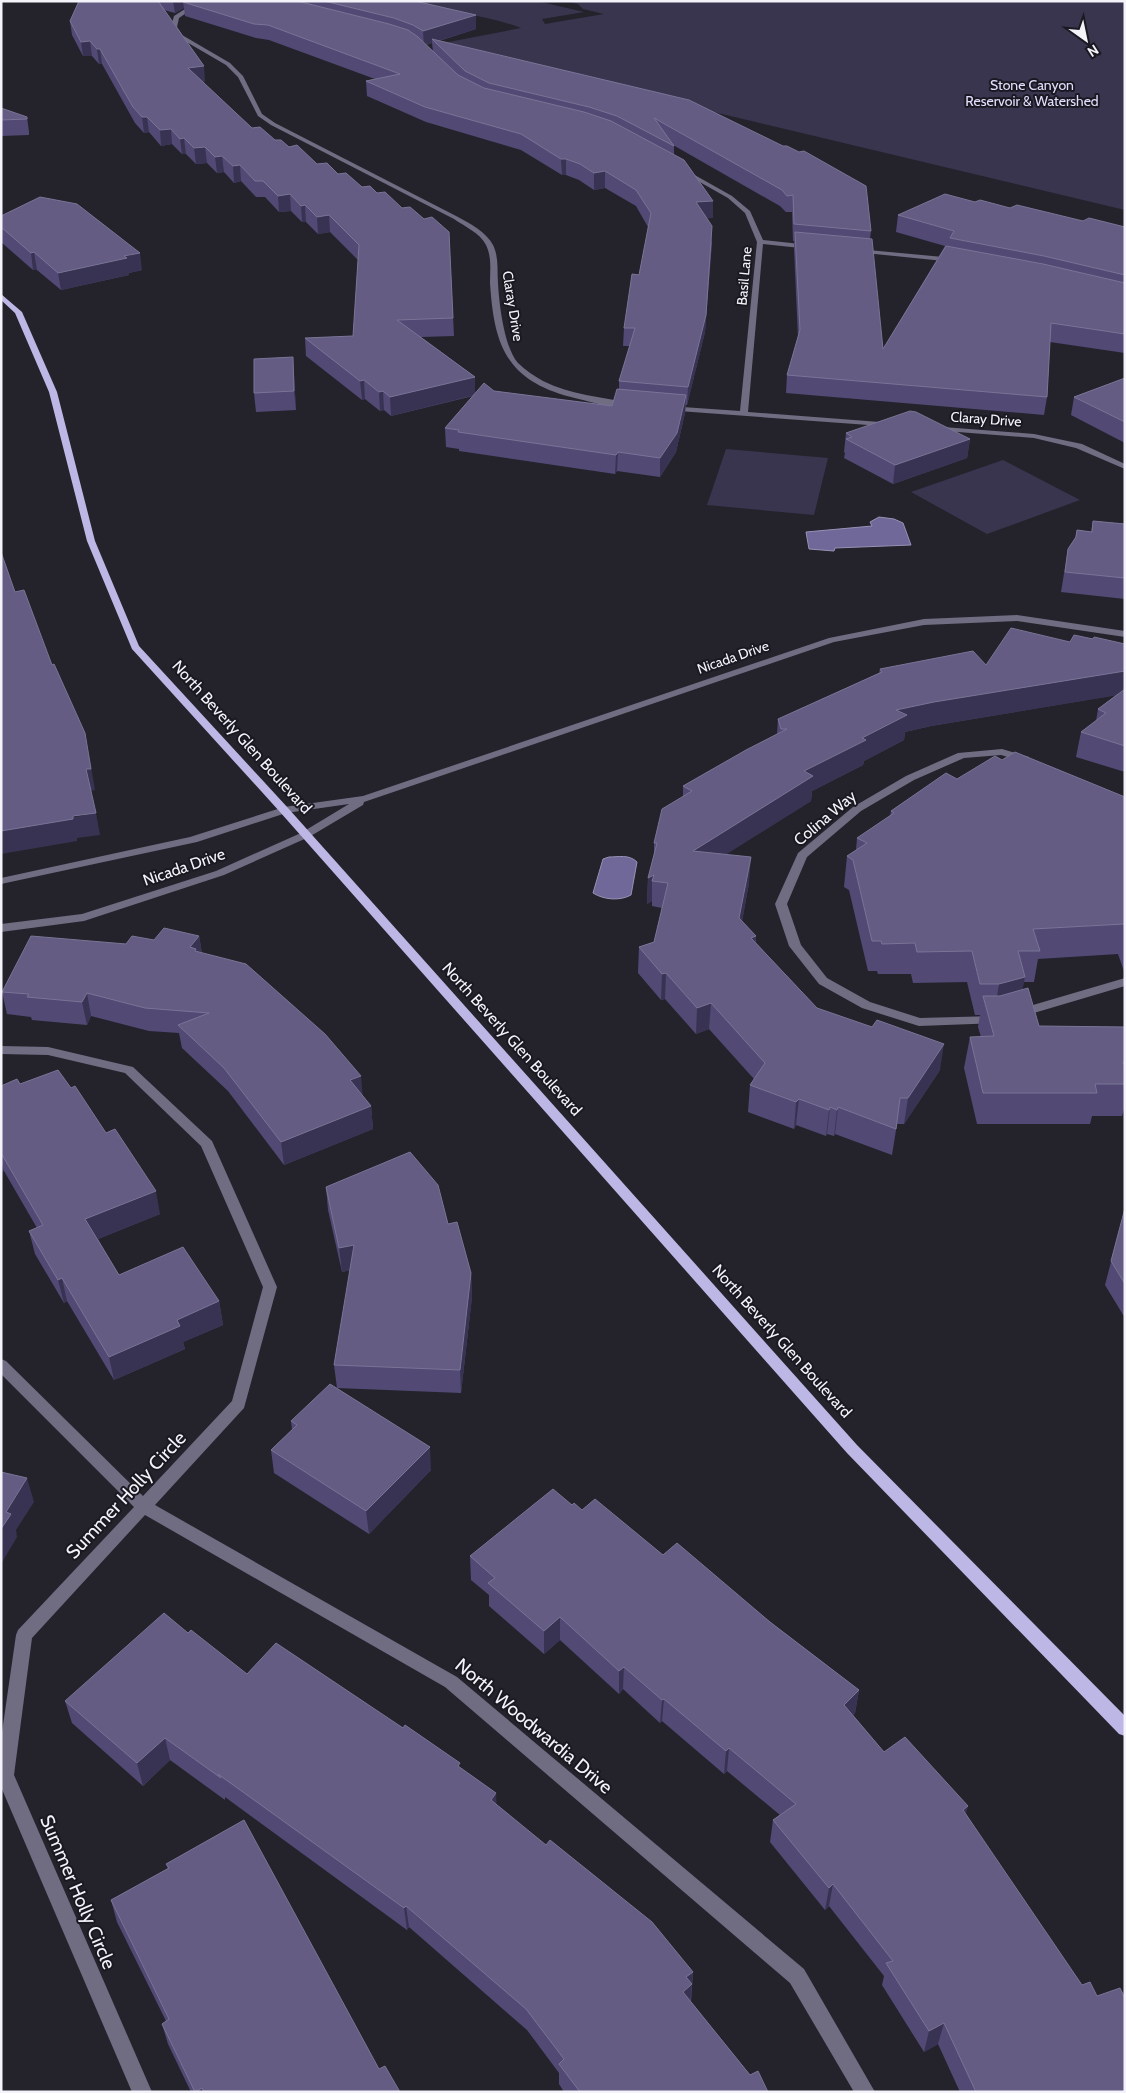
<svg xmlns="http://www.w3.org/2000/svg" width="1126" height="2093" font-family="Cabin,sans-serif">
	<style>
		.green { fill: #39354f }
		.water { fill: #6f6898; stroke: #9792b5 }
		.lines { fill: none; stroke-linecap: round; stroke-linejoin: round }
		.minor { fill: #706d83; fill-rule: evenodd }
		.major { fill: #bdb7e5; fill-rule: evenodd }
		.wall { fill: #524a75; fill-rule: evenodd }
		.shaded-wall { fill: #383352 }
		.building { fill: #645c83; stroke: #7a7496 }
		.labels { text-anchor: middle; dominant-baseline: central; stroke-width: 4; stroke-linejoin: round; paint-order: stroke }
		.far-park-label { font-size: 14px; fill: #e2defd; stroke: #1a1922 }
		.far-street-label { font-size: 14px; fill: #f4f3fa; stroke: #1a1922 }
		.street-label { font-size: 16px; fill: #f4f3fa; stroke: #1a1922 }
		.near-street-label { font-size: 19px; fill: #f4f3fa; stroke: #1a1922 }
	</style>
	<rect width="100%" height="100%" fill="#24232c"/>
	<path class="green" d="M 311,1 L 537,1 L 584,12 L 542,19 L 545,24 L 604,14 L 583,9 L 578,4 L 565,1 L 1125,1 L 1125,210 L 433,45 L 521,28 C 459,5 378,6 311,1 Z
		M 726,449 L 828,458 L 814,515 L 707,505 Z
		M 1003,460 L 1080,500 L 987,534 L 911,492 Z"/>
	<path class="water" d="M 879,517 L 894,519 L 903,523 L 911,545 L 835,548 L 834,551 L 809,549 L 806,532 L 872,526 L 870,522 Z
		M 609,857 C 618,857 629,854 637,862 L 631,895 C 620,901 604,900 593,893 L 603,859 Z"/>
	<g class="lines">
		<path class="minor" d="M 205,1 L 213,1 L 192,9 L 179,18 L 177,27 L 182,35 L 230,63 L 243,76 L 262,114 L 275,123 L 458,217 C 471,224 486,232 493,245 C 499,257 497,270 498,283 C 499,303 504,347 518,363 C 525,370 534,376 543,381 C 571,395 601,397 631,403 L 631,407 C 613,410 588,401 571,397 C 506,380 494,345 490,283 C 490,271 492,257 486,245 C 480,233 464,226 454,219 L 271,125 L 258,116 L 238,77 L 226,65 L 178,37 L 171,27 L 174,16 L 188,7 Z
			M 684,169 L 732,196 L 750,211 L 763,240 L 810,245 L 813,247 L 810,249 L 763,244 L 748,412 L 893,423 L 897,425 L 896,427 L 665,410 L 665,406 L 668,406 L 740,411 L 757,242 L 745,213 L 728,198 L 682,172 L 681,171 Z
			M 857,249 L 954,258 L 958,260 L 954,262 L 855,252 L 855,250 Z
			M 930,426 L 1034,434 L 1082,444 L 1125,464 L 1125,469 L 1076,448 L 1034,438 L 933,430 L 929,428 Z
			M 1017,615 L 1125,631 L 1125,637 L 1017,621 L 924,625 L 834,642 L 364,802 L 363,805 L 309,837 L 224,875 L 84,921 L 1,932 L 1,924 L 82,914 L 216,871 L 301,833 L 349,804 L 286,813 L 197,842 L 1,884 L 1,878 L 190,837 L 284,807 L 363,796 L 829,638 L 924,619 Z
			M 1002,749 L 1029,757 L 1030,759 L 1025,762 L 1001,755 L 964,758 L 914,780 L 861,811 L 807,857 L 787,904 L 801,945 L 827,978 L 870,1002 L 920,1018 L 995,1016 L 1001,1020 L 999,1023 L 919,1026 L 862,1008 L 819,984 L 789,946 L 775,904 L 798,853 L 853,807 L 906,776 L 958,753 Z
			M 1125,978 L 1125,986 L 1017,1018 L 1011,1014 L 1013,1011 Z
			M 1,1046 L 48,1047 L 133,1067 L 212,1141 L 277,1287 L 244,1408 L 155,1505 L 457,1677 L 804,1969 L 875,2092 L 854,2092 L 790,1983 L 445,1687 L 145,1515 L 32,1638 L 14,1775 L 152,2092 L 132,2092 L 1,1787 L 1,1739 L 16,1635 L 18,1630 L 134,1507 L 1,1374 L 1,1359 L 6,1361 L 143,1496 L 232,1401 L 263,1287 L 201,1146 L 125,1073 L 48,1055 L 1,1054 Z"/>
		<path class="major" d="M 1,294 L 22,312 L 57,392 L 95,541 L 139,646 L 288,808 L 857,1445 L 1125,1716 L 1125,1736 L 1119,1734 L 847,1453 L 280,812 L 132,649 L 87,541 L 49,392 L 15,313 L 1,300 Z"/>
	</g>
	<path class="wall" d="M 79,1 L 428,1 L 428,4 L 476,29 L 439,41 L 689,100 L 871,231 L 870,239 L 883,349 L 945,246 L 896,232 L 898,215 L 975,202 L 1083,221 L 1125,227 L 1125,353 L 1050,342 L 1047,397 L 1044,415 L 786,393 L 787,375 L 798,337 L 794,249 L 794,241 L 793,241 L 792,212 L 786,212 L 780,206 L 673,145 L 674,146 L 674,155 L 713,218 L 707,218 L 712,243 L 705,332 L 687,405 L 686,405 L 685,413 L 676,452 L 660,477 L 617,471 L 615,474 L 459,451 L 459,449 L 446,447 L 445,428 L 473,396 L 391,416 L 384,410 L 380,411 L 365,399 L 362,400 L 306,356 L 305,338 L 353,336 L 358,260 L 330,232 L 318,234 L 306,222 L 302,222 L 291,211 L 279,212 L 265,197 L 256,197 L 241,181 L 234,183 L 224,172 L 217,173 L 207,163 L 196,164 L 186,154 L 182,154 L 172,144 L 161,146 L 149,132 L 144,133 L 135,123 L 102,64 L 99,64 L 92,56 L 83,56 L 72,35 L 70,21 ZM 184,8 L 185,16 L 256,38 L 269,40 L 375,79 L 366,81 L 367,96 L 426,122 L 521,150 L 562,175 L 566,175 L 579,180 L 594,190 L 605,188 L 636,206 L 648,227 L 639,275 L 624,328 L 623,346 L 630,346 L 619,381 L 619,389 L 612,406 L 494,391 L 475,393 L 475,377 L 421,337 L 454,336 L 449,232 L 402,208 L 377,193 L 362,187 L 338,174 L 317,164 L 289,147 L 275,140 L 252,128 L 202,82 L 205,81 L 164,10 L 175,13 ZM 432,43 L 433,51 L 426,45 Z
		M 1,108 L 27,117 L 29,132 L 29,135 L 1,136 Z
		M 1,216 L 142,270 L 129,273 L 129,275 L 61,290 L 37,270 L 33,270 L 1,242 Z
		M 294,375 L 296,410 L 256,412 L 254,393 Z
		M 1125,378 L 1125,443 L 1071,415 L 1074,397 Z
		M 846,433 L 970,439 L 967,458 L 893,484 L 844,458 L 845,453 L 844,452 Z
		M 1093,521 L 1125,524 L 1125,599 L 1061,592 L 1068,549 L 1075,538 L 1077,530 L 1091,532 Z
		M 1093,639 L 1125,644 L 1125,772 L 1076,757 L 1081,732 L 1096,721 L 1098,709 L 1116,695 L 931,726 L 905,732 L 904,740 L 864,761 L 863,765 L 812,791 L 811,801 L 726,854 L 749,883 L 742,921 L 756,936 L 756,943 L 817,1008 L 940,1070 L 904,1124 L 897,1124 L 892,1155 L 835,1134 L 834,1136 L 827,1134 L 826,1136 L 796,1125 L 794,1129 L 748,1112 L 750,1085 L 754,1079 L 709,1029 L 696,1034 L 665,999 L 661,1000 L 638,973 L 639,947 L 654,942 L 662,908 L 652,906 L 652,901 L 647,904 L 648,878 L 654,857 L 654,843 L 683,797 L 683,786 L 777,734 L 778,719 L 879,673 L 880,669 L 986,665 L 1070,642 Z
		M 1002,760 L 1125,797 L 1125,974 L 1118,954 L 1038,959 L 1034,982 L 1024,982 L 1022,989 L 1039,1026 L 1125,1027 L 1125,1106 L 1122,1116 L 1092,1116 L 1090,1124 L 977,1124 L 964,1068 L 970,1037 L 981,1037 L 978,1027 L 980,1015 L 975,1015 L 967,982 L 913,983 L 911,974 L 878,974 L 877,971 L 868,971 L 849,890 L 844,887 L 847,856 L 856,850 L 857,838 L 890,816 L 891,811 L 957,779 Z
		M 199,936 L 202,953 L 363,1096 L 371,1106 L 373,1129 L 284,1165 L 228,1091 L 182,1048 L 179,1033 L 149,1031 L 91,1016 L 87,1025 L 32,1020 L 31,1017 L 7,1014 L 2,992 L 126,944 L 154,940 Z
		M 20,1084 L 160,1214 L 98,1239 L 119,1275 L 219,1301 L 223,1325 L 183,1342 L 185,1349 L 114,1380 L 67,1301 L 64,1303 L 35,1254 L 29,1231 L 37,1228 L 4,1171 L 1,1172 L 1,1086 Z
		M 326,1187 L 448,1224 L 471,1273 L 472,1297 L 461,1393 L 337,1388 L 334,1365 L 350,1270 L 342,1272 L 328,1210 Z
		M 1125,1208 L 1125,1318 L 1105,1285 Z
		M 291,1421 L 431,1470 L 369,1534 L 274,1473 L 271,1450 L 292,1430 Z
		M 572,1505 L 582,1510 L 663,1555 L 770,1622 L 859,1690 L 855,1713 L 853,1715 L 884,1752 L 966,1814 L 1125,2092 L 960,2092 L 938,2044 L 924,2052 L 882,1985 L 884,1976 L 829,1906 L 825,1910 L 770,1842 L 773,1820 L 780,1815 L 727,1771 L 724,1774 L 662,1721 L 660,1723 L 623,1689 L 619,1694 L 560,1640 L 544,1654 L 489,1606 L 489,1595 L 471,1580 L 470,1556 Z
		M 188,1633 L 247,1674 L 460,1768 L 497,1805 L 693,1972 L 691,2002 L 750,2075 L 768,2092 L 564,2092 L 559,2084 L 559,2073 L 527,2030 L 409,1927 L 407,1930 L 225,1797 L 225,1800 L 170,1760 L 143,1786 L 72,1723 L 65,1701 Z
		M 166,1864 L 379,2069 L 400,2092 L 191,2092 L 168,2044 L 162,2024 L 166,2021 L 117,1922 L 111,1900 L 168,1869 Z"/>
	<path class="shaded-wall" d="M 173,1 L 199,1 L 183,2 L 184,8 L 175,13 Z
		M 421,1 L 428,1 L 429,13 L 419,2 Z
		M 476,15 L 476,29 L 435,42 L 432,39 L 432,43 L 424,46 L 423,31 Z
		M 90,41 L 92,56 L 83,56 L 81,42 Z
		M 97,49 L 100,49 L 102,64 L 99,64 Z
		M 204,66 L 205,81 L 189,83 L 188,68 Z
		M 142,117 L 147,117 L 149,132 L 144,133 Z
		M 171,129 L 172,144 L 161,146 L 160,130 Z
		M 184,138 L 186,154 L 182,154 L 180,139 Z
		M 205,147 L 207,163 L 196,164 L 194,148 Z
		M 222,156 L 224,172 L 217,173 L 215,157 Z
		M 561,159 L 566,159 L 566,175 L 562,175 Z
		M 240,165 L 241,181 L 234,183 L 233,166 Z
		M 605,171 L 605,188 L 594,190 L 594,173 Z
		M 290,194 L 291,211 L 279,212 L 278,196 Z
		M 713,201 L 713,218 L 696,219 L 696,202 Z
		M 305,205 L 306,222 L 302,222 L 301,206 Z
		M 329,215 L 330,232 L 318,234 L 317,217 Z
		M 712,226 L 705,332 L 687,405 L 688,387 Z
		M 34,252 L 37,270 L 33,270 L 31,253 Z
		M 140,253 L 142,270 L 129,273 L 129,275 L 61,290 L 58,273 Z
		M 293,357 L 294,375 L 296,410 L 294,391 Z
		M 475,377 L 475,395 L 391,416 L 390,397 Z
		M 364,380 L 365,399 L 362,400 L 360,381 Z
		M 383,391 L 384,410 L 380,411 L 379,392 Z
		M 686,395 L 685,413 L 676,452 L 660,477 L 660,458 Z
		M 970,439 L 967,458 L 893,484 L 895,465 Z
		M 618,452 L 617,471 L 615,474 L 616,455 Z
		M 1125,671 L 1125,694 L 931,726 L 905,732 L 904,740 L 864,761 L 863,765 L 812,791 L 811,801 L 692,876 L 693,851 L 804,771 L 862,738 L 896,710 L 934,702 Z
		M 89,755 L 95,790 L 90,791 L 86,769 Z
		M 96,813 L 100,835 L 77,838 L 77,841 L 1,854 L 1,831 Z
		M 751,857 L 749,883 L 738,944 L 739,918 Z
		M 654,875 L 652,881 L 652,901 L 647,904 L 648,878 Z
		M 199,936 L 203,959 L 190,947 Z
		M 756,936 L 754,962 L 751,938 Z
		M 666,973 L 665,999 L 661,1000 L 662,974 Z
		M 1025,977 L 1019,1008 L 994,1015 L 999,984 Z
		M 87,993 L 91,1016 L 87,1025 L 82,1002 Z
		M 711,1003 L 709,1029 L 696,1034 L 697,1008 Z
		M 944,1044 L 940,1070 L 904,1124 L 908,1098 Z
		M 361,1076 L 363,1099 L 350,1080 Z
		M 799,1099 L 796,1125 L 794,1129 L 796,1102 Z
		M 371,1106 L 373,1129 L 284,1165 L 281,1142 Z
		M 830,1107 L 827,1134 L 826,1136 L 829,1110 Z
		M 838,1107 L 835,1134 L 834,1136 L 837,1110 Z
		M 1,1161 L 4,1171 L 1,1172 Z
		M 156,1191 L 160,1214 L 90,1242 L 85,1219 Z
		M 354,1245 L 356,1269 L 342,1272 L 339,1248 Z
		M 471,1273 L 472,1297 L 461,1393 L 460,1370 Z
		M 62,1278 L 67,1301 L 64,1303 L 58,1280 Z
		M 219,1301 L 223,1325 L 183,1342 L 185,1349 L 114,1380 L 109,1357 L 177,1320 Z
		M 430,1447 L 431,1470 L 369,1534 L 366,1511 Z
		M 27,1478 L 34,1502 L 16,1530 L 17,1537 L 1,1564 L 1,1529 L 6,1512 Z
		M 560,1617 L 560,1640 L 544,1654 L 544,1631 Z
		M 624,1667 L 623,1689 L 619,1694 L 619,1671 Z
		M 859,1690 L 855,1713 L 841,1728 L 844,1705 Z
		M 664,1699 L 662,1721 L 660,1723 L 662,1700 Z
		M 165,1738 L 170,1760 L 143,1786 L 137,1763 Z
		M 729,1748 L 727,1771 L 724,1774 L 726,1751 Z
		M 496,1793 L 497,1815 L 491,1800 Z
		M 968,1806 L 962,1829 L 963,1810 Z
		M 833,1884 L 829,1906 L 825,1910 L 829,1888 Z
		M 406,1906 L 409,1927 L 407,1930 L 404,1908 Z
		M 693,1972 L 692,1984 L 690,2005 L 683,1992 L 686,1977 Z
		M 944,2023 L 938,2044 L 924,2052 L 929,2031 Z
		M 202,2088 L 203,2092 L 196,2092 Z"/>
	<path class="building" d="M 79,1 L 158,1 L 204,66 L 188,68 L 252,128 L 260,127 L 275,140 L 281,140 L 289,147 L 297,145 L 317,164 L 327,163 L 338,174 L 346,173 L 362,187 L 370,186 L 377,193 L 385,192 L 402,208 L 410,207 L 424,219 L 432,217 L 449,232 L 453,318 L 397,320 L 475,377 L 390,397 L 383,391 L 379,392 L 364,380 L 360,381 L 305,338 L 353,336 L 359,245 L 329,215 L 317,217 L 305,205 L 301,206 L 290,194 L 278,196 L 263,181 L 255,181 L 240,165 L 233,166 L 222,156 L 215,157 L 205,147 L 194,148 L 184,138 L 180,139 L 171,129 L 160,130 L 147,117 L 142,117 L 133,107 L 100,49 L 97,49 L 90,41 L 81,42 L 70,21 Z
		M 185,1 L 297,1 L 389,24 L 408,30 L 418,37 L 458,75 L 484,88 L 584,112 L 611,121 L 684,160 L 713,201 L 696,202 L 712,226 L 706,315 L 688,387 L 619,381 L 635,328 L 624,328 L 632,274 L 639,275 L 651,213 L 636,190 L 605,171 L 594,173 L 580,164 L 566,159 L 561,159 L 521,134 L 425,107 L 366,81 L 400,74 L 268,25 L 254,24 L 183,2 Z
		M 324,1 L 421,1 L 419,2 L 476,15 L 423,31 L 413,25 L 394,18 Z
		M 432,39 L 689,100 L 783,146 L 787,146 L 799,152 L 804,151 L 866,186 L 871,231 L 794,224 L 793,195 L 787,196 L 782,190 L 654,118 L 674,146 L 617,116 L 589,107 L 489,83 L 465,71 Z
		M 1,108 L 27,117 L 27,119 L 1,120 Z
		M 945,194 L 975,202 L 980,200 L 1010,208 L 1017,205 L 1083,221 L 1089,218 L 1125,227 L 1125,275 L 1044,256 L 950,238 L 954,231 L 898,215 Z
		M 40,197 L 77,204 L 140,253 L 124,256 L 127,258 L 58,273 L 34,252 L 31,253 L 1,227 L 1,216 Z
		M 795,232 L 872,239 L 883,349 L 946,246 L 1043,264 L 1125,283 L 1125,334 L 1051,323 L 1047,397 L 787,375 L 800,330 Z
		M 293,357 L 294,391 L 254,393 L 254,359 Z
		M 1125,378 L 1125,422 L 1074,397 Z
		M 484,383 L 494,391 L 612,406 L 617,389 L 686,395 L 677,433 L 660,458 L 618,452 L 616,455 L 458,432 L 459,430 L 445,428 Z
		M 910,411 L 916,412 L 970,439 L 895,465 L 846,439 L 852,437 L 846,433 Z
		M 1093,521 L 1125,524 L 1125,578 L 1065,572 L 1068,549 L 1076,537 L 1077,530 L 1092,532 Z
		M 1,552 L 15,592 L 24,590 L 52,665 L 54,664 L 85,733 L 91,769 L 86,769 L 96,813 L 73,816 L 73,819 L 1,831 Z
		M 1011,628 L 1070,642 L 1074,635 L 1093,639 L 1094,637 L 1125,644 L 1125,671 L 934,702 L 896,710 L 907,715 L 862,738 L 866,740 L 804,771 L 813,776 L 693,851 L 751,857 L 739,918 L 756,936 L 751,938 L 817,1008 L 872,1027 L 877,1020 L 944,1044 L 908,1098 L 900,1098 L 896,1129 L 838,1107 L 837,1110 L 830,1107 L 829,1110 L 799,1099 L 796,1102 L 750,1085 L 765,1063 L 711,1003 L 697,1008 L 666,973 L 662,974 L 639,947 L 654,942 L 668,883 L 652,881 L 654,875 L 648,878 L 657,843 L 654,843 L 662,809 L 692,791 L 683,786 L 746,750 L 787,729 L 781,729 L 778,719 L 882,672 L 880,669 L 973,651 L 986,665 Z
		M 1125,689 L 1125,746 L 1081,732 L 1106,713 L 1098,709 Z
		M 1015,752 L 1125,797 L 1125,924 L 1124,924 L 1033,929 L 1040,951 L 1018,951 L 1025,977 L 999,984 L 980,984 L 972,951 L 917,952 L 915,943 L 882,944 L 881,941 L 872,941 L 853,860 L 847,856 L 867,843 L 857,838 L 894,813 L 891,811 L 946,773 L 957,779 L 995,756 L 1002,760 Z
		M 164,928 L 199,936 L 190,947 L 196,949 L 195,951 L 246,964 L 325,1034 L 361,1076 L 350,1080 L 371,1106 L 281,1142 L 224,1068 L 178,1025 L 209,1013 L 145,1008 L 87,993 L 82,1002 L 27,997 L 29,994 L 2,992 L 31,936 L 126,944 L 132,936 L 154,940 Z
		M 1028,988 L 1039,1026 L 1125,1027 L 1125,1062 L 1123,1062 L 1125,1067 L 1125,1084 L 1095,1084 L 1097,1093 L 983,1093 L 970,1037 L 994,1036 L 983,996 L 1000,996 Z
		M 58,1070 L 71,1088 L 75,1086 L 106,1133 L 115,1129 L 156,1191 L 85,1219 L 119,1275 L 183,1247 L 219,1301 L 177,1320 L 180,1326 L 109,1357 L 62,1278 L 58,1280 L 29,1231 L 43,1225 L 1,1153 L 1,1086 L 17,1079 L 20,1084 Z
		M 410,1152 L 438,1185 L 448,1224 L 457,1222 L 471,1273 L 460,1370 L 334,1365 L 354,1245 L 339,1248 L 326,1187 Z
		M 1125,1208 L 1125,1284 L 1111,1261 Z
		M 330,1384 L 430,1447 L 366,1511 L 271,1450 L 297,1425 L 291,1421 Z
		M 1,1472 L 27,1478 L 6,1512 L 11,1514 L 1,1529 Z
		M 553,1489 L 572,1505 L 574,1503 L 582,1510 L 595,1499 L 663,1555 L 677,1543 L 770,1622 L 859,1690 L 844,1705 L 884,1752 L 905,1737 L 968,1806 L 963,1810 L 1082,1985 L 1090,1982 L 1097,1996 L 1120,1988 L 1125,1998 L 1125,2092 L 976,2092 L 944,2023 L 929,2031 L 886,1963 L 893,1961 L 833,1884 L 829,1888 L 773,1820 L 796,1804 L 729,1748 L 726,1751 L 664,1699 L 662,1700 L 624,1667 L 619,1671 L 560,1617 L 544,1631 L 488,1583 L 495,1578 L 470,1556 Z
		M 164,1613 L 188,1633 L 191,1630 L 247,1674 L 276,1643 L 403,1728 L 405,1725 L 460,1763 L 458,1766 L 496,1793 L 491,1800 L 546,1845 L 550,1840 L 652,1922 L 693,1972 L 686,1977 L 692,1984 L 683,1992 L 750,2075 L 758,2071 L 768,2092 L 580,2092 L 559,2064 L 564,2059 L 526,2009 L 406,1906 L 404,1908 L 218,1774 L 221,1778 L 165,1738 L 137,1763 L 65,1701 Z
		M 244,1820 L 379,2069 L 385,2066 L 400,2092 L 204,2092 L 202,2088 L 196,2092 L 195,2092 L 162,2024 L 169,2019 L 111,1900 L 169,1868 L 166,1864 Z"/>
	<g class="labels">
		<g class="far-park-label">
			<text x="1032" y="85">Stone Canyon<tspan x="1032" dy="16">Reservoir &amp; Watershed</tspan></text>
		</g>
		<g class="far-street-label">
			<text transform="translate(744 276) rotate(-85)">Basil Lane</text>
			<text transform="translate(513 306) rotate(81)">Claray Drive</text>
			<text transform="translate(986 419) rotate(4)">Claray Drive</text>
			<text transform="translate(733 657) rotate(-19)">Nicada Drive</text>
		</g>
		<g class="street-label">
			<text transform="translate(242 737) rotate(48)">North Beverly Glen Boulevard</text>
			<text transform="translate(825 818) rotate(-40)">Colina Way</text>
			<text transform="translate(184 867) rotate(-19)">Nicada Drive</text>
			<text transform="translate(512 1039) rotate(48)">North Beverly Glen Boulevard</text>
			<text transform="translate(782 1341) rotate(48)">North Beverly Glen Boulevard</text>
		</g>
		<g class="near-street-label">
			<text transform="translate(126 1495) rotate(-47)">Summer Holly Circle</text>
			<text transform="translate(534 1726) rotate(40)">North Woodwardia Drive</text>
			<text transform="translate(78 1892) rotate(67)">Summer Holly Circle</text>
		</g>
	</g>
	<rect width="1126" height="2093" fill="none" stroke="#f4f3fa" stroke-width="5"/>
	<g transform="translate(1086 40) rotate(147)" stroke="#1a1922" stroke-width="4" paint-order="stroke">
	<path d="M0-4L9 19L0 12L-9 19Z" fill="#f4f3fa"/>
	<text y="-8" font-size="14" font-weight="bold" text-anchor="middle" fill="#f4f3fa">N</text>
	</g>
</svg>
